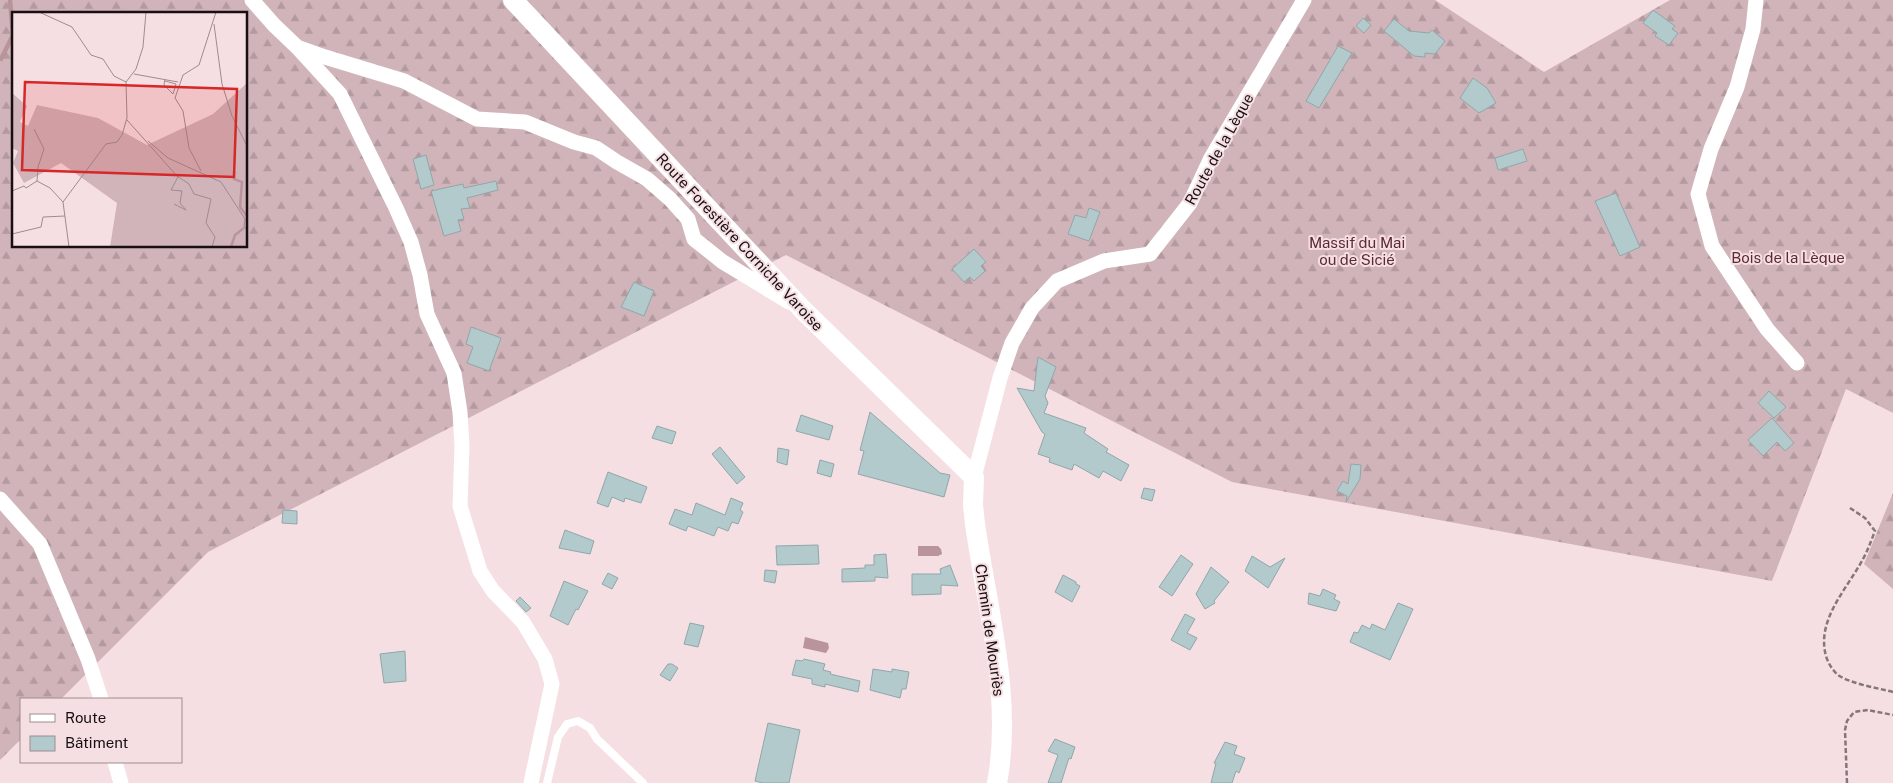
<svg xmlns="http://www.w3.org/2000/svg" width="1893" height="783" font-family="'Public Sans',sans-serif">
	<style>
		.forest { fill: url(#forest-firs); fill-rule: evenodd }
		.water { fill: #b9949b }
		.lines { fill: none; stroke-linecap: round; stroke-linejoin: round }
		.stream { stroke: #b9949b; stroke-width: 4.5 }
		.building { fill: #b2cacc; stroke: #8fa7a9 }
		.path { stroke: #857679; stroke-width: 2.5; stroke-dasharray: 5 2.5; stroke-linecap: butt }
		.service { stroke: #fff; stroke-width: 8 }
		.minor { stroke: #fff; stroke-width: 15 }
		.tertiary { stroke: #fff; stroke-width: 20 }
		.labels { text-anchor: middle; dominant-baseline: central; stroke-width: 4; stroke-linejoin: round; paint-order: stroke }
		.street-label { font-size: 15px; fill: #170f11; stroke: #f6dfe3 }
		.park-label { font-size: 15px; fill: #5c2936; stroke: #f6dfe3 }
		.inset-river { fill: none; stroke: #b9949b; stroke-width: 2.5 }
		.inset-road { fill: none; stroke: #9d8c8f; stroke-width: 1 }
		.view { fill: #d62828; fill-opacity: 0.15; stroke: #d62828; stroke-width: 2.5 }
		.inset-edge { fill: none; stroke: #170f11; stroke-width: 2.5 }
	</style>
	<defs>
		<pattern id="forest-firs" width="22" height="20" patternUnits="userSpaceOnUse" patternTransform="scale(1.25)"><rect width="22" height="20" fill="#d1b4b9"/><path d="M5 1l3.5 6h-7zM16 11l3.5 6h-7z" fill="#b39a9e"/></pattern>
	</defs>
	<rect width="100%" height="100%" fill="#f6dfe3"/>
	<path class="forest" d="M 0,0 L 1435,0 L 1544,72 L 1670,0 L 1893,0 L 1893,413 L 1846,389 L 1772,581 L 1232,482 L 786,255 L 208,552 L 61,699 L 21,699 L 21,739 L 0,760 ZM 14,14 L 246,14 L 246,246 L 14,246 Z
		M 1893,493 L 1893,589 L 1864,564 Z"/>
	<path class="water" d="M 918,546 L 938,546 L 941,549 L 942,554 L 938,556 L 918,556 Z
		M 805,637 L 828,643 L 829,648 L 826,653 L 803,648 Z"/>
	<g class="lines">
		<path class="stream" d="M 1,59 L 13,35 L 10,0"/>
	</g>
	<path class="building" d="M 1653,10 L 1675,26 L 1672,29 L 1678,33 L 1669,45 L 1655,36 L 1657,33 L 1643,23 Z
		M 1363,18 L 1371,25 L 1364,33 L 1356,26 Z
		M 1394,19 L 1409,31 L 1429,33 L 1432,30 L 1445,41 L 1435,54 L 1425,53 L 1425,57 L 1414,56 L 1384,31 Z
		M 1338,46 L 1352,53 L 1319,108 L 1306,101 Z
		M 1473,78 L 1487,88 L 1496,103 L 1479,113 L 1460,98 Z
		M 1523,149 L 1527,161 L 1498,170 L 1495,158 Z
		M 426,155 L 434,185 L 421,189 L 413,159 Z
		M 496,181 L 498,190 L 467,198 L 470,208 L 461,209 L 464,219 L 458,220 L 461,231 L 444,236 L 431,191 L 463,184 L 464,188 Z
		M 1616,193 L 1640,247 L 1620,256 L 1595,201 Z
		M 1089,208 L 1100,212 L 1089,241 L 1068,234 L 1075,215 L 1086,218 Z
		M 974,249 L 986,262 L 981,266 L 985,271 L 974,281 L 970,277 L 964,282 L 952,269 Z
		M 634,282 L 654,291 L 644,316 L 621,307 Z
		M 471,327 L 501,338 L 489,371 L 467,363 L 473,347 L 466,344 Z
		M 1038,357 L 1056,367 L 1045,396 L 1048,403 L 1044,413 L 1086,428 L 1084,433 L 1108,449 L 1106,452 L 1129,465 L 1121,481 L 1103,471 L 1099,478 L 1074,464 L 1072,470 L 1049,462 L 1050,458 L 1038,454 L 1045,434 L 1042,432 L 1017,388 L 1034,391 Z
		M 1769,391 L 1786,407 L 1774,418 L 1758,403 Z
		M 870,412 L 940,473 L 950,475 L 944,497 L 858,474 L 864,451 L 860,450 Z
		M 801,415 L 833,426 L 829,440 L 796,431 Z
		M 1772,418 L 1794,443 L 1785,451 L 1777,442 L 1763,456 L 1748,440 Z
		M 657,426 L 676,432 L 672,444 L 652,438 Z
		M 720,447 L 745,477 L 737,484 L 712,454 Z
		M 778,448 L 789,450 L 787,465 L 777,462 Z
		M 820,460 L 834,464 L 831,477 L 817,473 Z
		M 1351,464 L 1361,465 L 1360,479 L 1346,502 L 1347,496 L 1337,491 L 1343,481 L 1348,484 Z
		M 608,472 L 647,487 L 641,503 L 625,498 L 624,502 L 612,497 L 608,507 L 597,503 Z
		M 1144,488 L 1155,490 L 1152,501 L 1141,498 Z
		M 731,498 L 743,503 L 740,510 L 743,512 L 738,524 L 732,522 L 728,531 L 718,527 L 714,536 L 688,526 L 686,531 L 669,524 L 675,509 L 692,515 L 696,503 L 725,515 Z
		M 283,510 L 297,511 L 297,524 L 282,523 Z
		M 565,530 L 594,541 L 590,554 L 559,548 Z
		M 818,545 L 819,564 L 777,565 L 776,546 Z
		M 886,554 L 888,578 L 875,577 L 875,581 L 842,582 L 842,569 L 865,568 L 865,565 L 874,565 L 874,555 Z
		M 1181,555 L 1193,564 L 1172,596 L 1159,587 Z
		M 1252,556 L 1270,567 L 1285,558 L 1268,588 L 1245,571 Z
		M 950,565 L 958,586 L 941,585 L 941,594 L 912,595 L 912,574 L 941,574 L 940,569 Z
		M 1211,567 L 1229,582 L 1214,601 L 1215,603 L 1205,609 L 1196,594 Z
		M 765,570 L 777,571 L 775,583 L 764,581 Z
		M 608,573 L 618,578 L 612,589 L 602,584 Z
		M 1063,575 L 1076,582 L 1076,584 L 1080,586 L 1072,602 L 1055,592 Z
		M 564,581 L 588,591 L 578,610 L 576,609 L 568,625 L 550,616 Z
		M 1323,589 L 1336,595 L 1334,599 L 1340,602 L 1336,611 L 1308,604 L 1309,593 L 1320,596 Z
		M 520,597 L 531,608 L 526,612 L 516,601 Z
		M 1398,603 L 1413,609 L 1390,660 L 1350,642 L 1354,632 L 1358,633 L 1362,625 L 1370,629 L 1372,624 L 1385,630 Z
		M 1185,614 L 1195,619 L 1187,633 L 1197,638 L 1190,650 L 1171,640 Z
		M 690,623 L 704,626 L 698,647 L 684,644 Z
		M 405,651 L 406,681 L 384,683 L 380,654 Z
		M 804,659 L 825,664 L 823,670 L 831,672 L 830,674 L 860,681 L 858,692 L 825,684 L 825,687 L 812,684 L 812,679 L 792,675 L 796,660 L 802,661 Z
		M 668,664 L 672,664 L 678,668 L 670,681 L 660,675 Z
		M 873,669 L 892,672 L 892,669 L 909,672 L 906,689 L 902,689 L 900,698 L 870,690 Z
		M 768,723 L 800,730 L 789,783 L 763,783 L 755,781 Z
		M 1055,739 L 1075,747 L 1071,759 L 1069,758 L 1061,783 L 1048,783 L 1058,755 L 1048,751 Z
		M 1225,742 L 1237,746 L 1234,754 L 1245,758 L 1239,773 L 1236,771 L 1232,783 L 1211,783 L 1216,763 L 1214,763 Z"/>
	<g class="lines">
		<path class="path" d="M 1850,508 L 1865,518 L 1875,531 C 1871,541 1868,550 1863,559 C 1847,589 1816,620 1826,656 C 1828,663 1833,671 1838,675 C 1851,684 1878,688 1893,692
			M 1847,783 L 1845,730 L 1847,721 L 1854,712 L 1868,710 L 1893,715"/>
		<path class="service" d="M 547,783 L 558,737 L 567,724 L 578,721 L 590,728 L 597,739 L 643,783"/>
		<path class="minor" d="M 252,0 L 274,25 L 297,47 L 325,57 L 404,81 L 477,119 L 525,122 L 574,142 L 596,148 L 617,162 L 647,179 L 670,199 L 688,219 L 694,239 L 723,262 L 789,302
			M 1756,0 L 1753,29 L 1737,87 L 1711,149 L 1698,194 L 1712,246 L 1767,329 L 1797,363
			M 297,47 L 340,94 L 396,208 L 411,242 L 420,275 L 427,314 L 454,373 L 460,412 L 462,446 L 460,506 L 480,571 L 493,591 L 523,622 L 545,659 L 552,684 L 531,783
			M 974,477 L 1000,378 L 1012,343 L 1032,308 L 1057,281 L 1104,261 L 1150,254 L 1190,203 L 1211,158 L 1304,0
			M 0,499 L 40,544 L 88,659 L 101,699
			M 115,762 L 121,783"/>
		<path class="tertiary" d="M 513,0 L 803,310 L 974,477 L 973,505 L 975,524 C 987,608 1013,698 997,783"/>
	</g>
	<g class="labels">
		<g class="street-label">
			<text transform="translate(1219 149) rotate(-61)">Route de la Lèque</text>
			<text transform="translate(740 242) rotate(47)">Route Forestière Corniche Varoise</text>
			<text transform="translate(990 630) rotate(82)">Chemin de Mouriès</text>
		</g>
		<g class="park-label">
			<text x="1357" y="242">Massif du Mai<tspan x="1357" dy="17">ou de Sicié</tspan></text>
			<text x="1788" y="257">Bois de la Lèque</text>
		</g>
	</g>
	<g transform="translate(12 12)">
		<rect width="235" height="235" fill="#f6dfe3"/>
		<path d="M 235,71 L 235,235 L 98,235 L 105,191 L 49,151 L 12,171 L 1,151 L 6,139 L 0,136 L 0,81 L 15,94 L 8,110 L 16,114 L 25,93 L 86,106 L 135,133 L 201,102 Z" fill="#d1b4b9"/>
		<path class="inset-river" d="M 222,159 L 222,167 L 230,170 L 228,195 L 235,204M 219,235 L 223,223 L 232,216"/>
		<path class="inset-road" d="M 27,0 L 60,15 L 79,43 L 91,47 L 102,64 L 114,70M 202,12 L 210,72 L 220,104 L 235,134M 122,62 L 166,70M 153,67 L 152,73 L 161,82 L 164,72 L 153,69M 114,70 L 124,57 L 131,35 L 134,0M 115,108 L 165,164 L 177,172 L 182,182 L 199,187 L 194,211 L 203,225 L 200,235M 22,117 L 32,137 L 26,155 L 25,169M 136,129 L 156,146 L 209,170 L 233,207 L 232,215 L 235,217M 189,159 L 177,136 L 171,99 L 163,86 L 171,63 L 187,53 L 204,0M 0,179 L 12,174 L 14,176 L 25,169 L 38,176 L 51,190M 162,192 L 174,198 L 168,191 L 170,179 L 159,178 L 166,165M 0,222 L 29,215 L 31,205 L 53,204M 57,235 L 51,190 L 94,132 L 105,130 L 110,123 L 115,106 L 114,70"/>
		<path class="view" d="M 13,70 L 225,77 L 222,165 L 10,158 Z"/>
		<rect width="235" height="235" class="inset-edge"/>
	</g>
	<rect x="20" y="698" width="162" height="65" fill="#f6dfe3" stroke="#9d8c8f"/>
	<rect x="30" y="714" width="25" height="8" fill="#ffffff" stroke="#9d8c8f"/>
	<text x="65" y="723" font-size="15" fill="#170f11">Route</text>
	<rect x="30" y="736" width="25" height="15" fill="#b2cacc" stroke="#9d8c8f"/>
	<text x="65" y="748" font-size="15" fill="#170f11">Bâtiment</text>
</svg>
